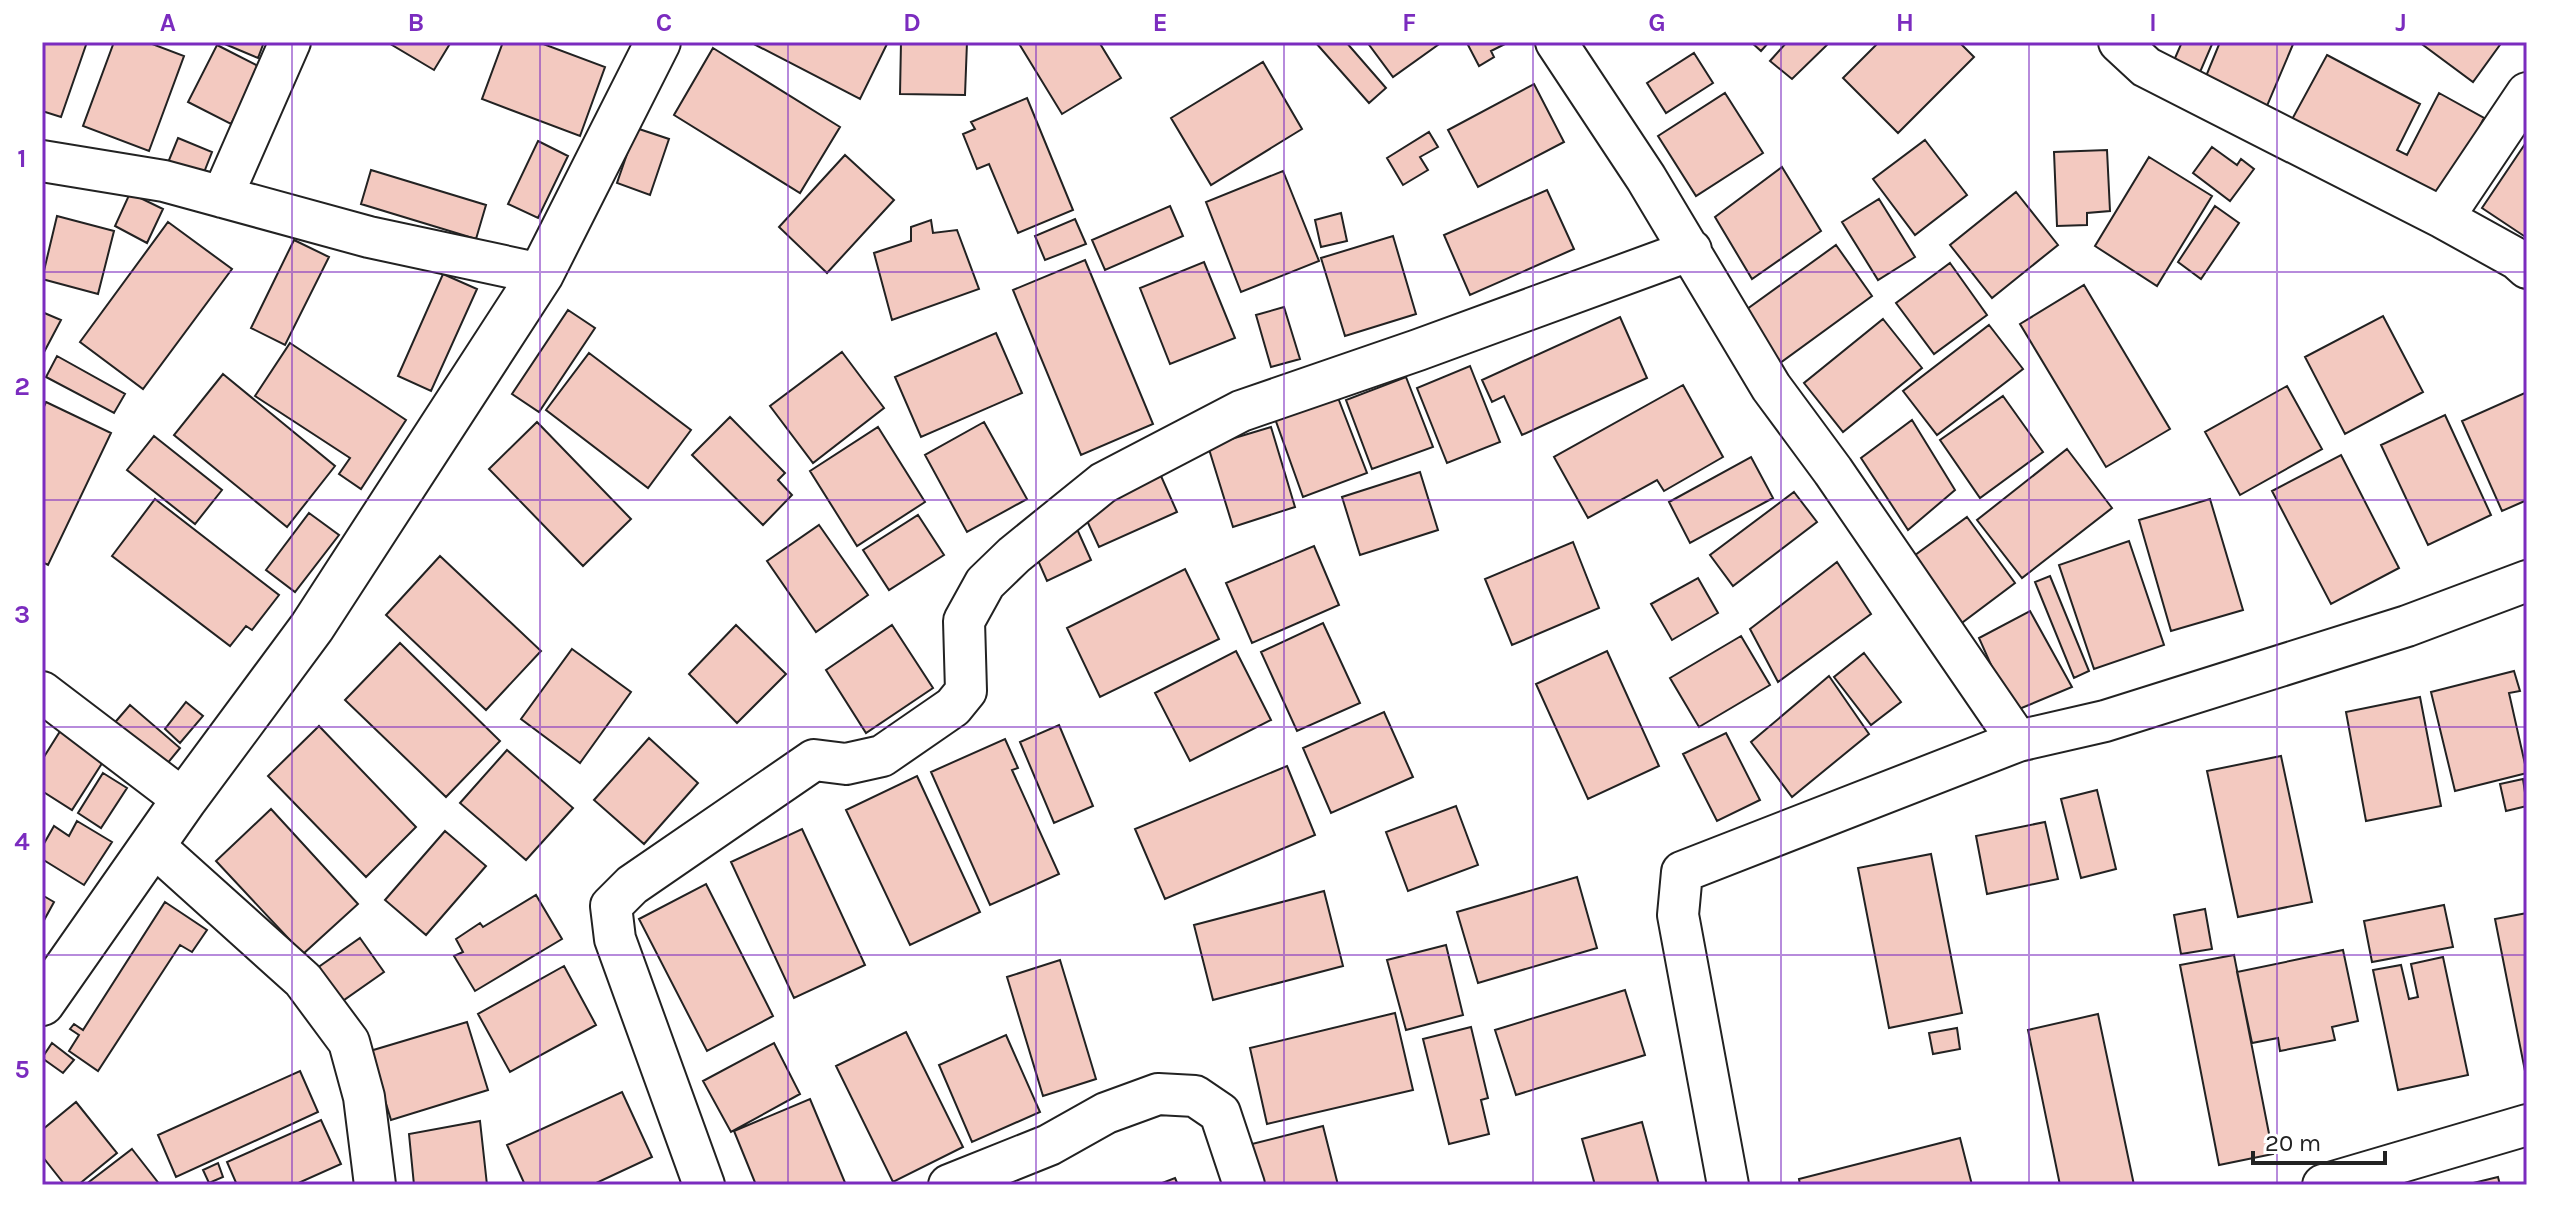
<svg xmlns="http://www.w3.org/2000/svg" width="2569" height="1227" font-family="Karla,sans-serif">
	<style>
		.building { fill: #f3c9c0; stroke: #222; stroke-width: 2 }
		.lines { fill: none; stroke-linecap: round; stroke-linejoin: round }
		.street-casing { stroke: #222; stroke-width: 44 }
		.secondary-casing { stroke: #222; stroke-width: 48 }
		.street { stroke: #fff; stroke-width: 40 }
		.secondary { stroke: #fff; stroke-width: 44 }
		.grid { fill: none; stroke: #7b2cbf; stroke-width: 2; stroke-opacity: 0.55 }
		.neatline { fill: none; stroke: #7b2cbf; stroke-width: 3 }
		.grid-label { font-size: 26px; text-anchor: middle; font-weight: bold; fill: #7b2cbf }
	</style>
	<rect width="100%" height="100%" fill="#fff"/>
	<path class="building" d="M 42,42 L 87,42 L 61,117 L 42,111 Z
		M 114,42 L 147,42 L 184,56 L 149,151 L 83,126 Z
		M 220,42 L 264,42 L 258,58 Z
		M 387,42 L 451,42 L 434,70 Z
		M 503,42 L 538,42 L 605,67 L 580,136 L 482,99 Z
		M 750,42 L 888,42 L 860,99 Z
		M 901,42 L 967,42 L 965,95 L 900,94 Z
		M 1018,42 L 1099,42 L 1121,78 L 1062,114 Z
		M 1315,42 L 1346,42 L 1386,88 L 1369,103 Z
		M 1367,42 L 1442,42 L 1393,77 Z
		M 1474,42 L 1504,42 L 1505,44 L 1491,51 L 1494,57 L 1479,66 L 1468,45 Z
		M 1751,42 L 1769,42 L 1761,51 Z
		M 1787,42 L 1830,42 L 1792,79 L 1770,61 Z
		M 1879,42 L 1959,42 L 1974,57 L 1898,133 L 1843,78 Z
		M 2182,42 L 2213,42 L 2191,93 L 2165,81 Z
		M 2220,42 L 2294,42 L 2264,113 L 2202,86 Z
		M 2419,42 L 2502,42 L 2473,82 Z
		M 217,45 L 260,67 L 231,124 L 188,102 Z
		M 713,48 L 840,127 L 800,193 L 674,115 Z
		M 1694,53 L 1713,83 L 1666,113 L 1647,83 Z
		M 2327,55 L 2420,104 L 2397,150 L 2407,155 L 2439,93 L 2484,118 L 2439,203 L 2290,123 Z
		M 1263,62 L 1302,129 L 1211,185 L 1171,118 Z
		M 1534,84 L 1564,142 L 1478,187 L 1448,130 Z
		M 1725,93 L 1763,153 L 1696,196 L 1658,136 Z
		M 1027,98 L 1073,210 L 1018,233 L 989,164 L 977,169 L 963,134 L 975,129 L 971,122 Z
		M 636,128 L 669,139 L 650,195 L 617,183 Z
		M 1429,132 L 1438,147 L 1420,157 L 1428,170 L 1403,185 L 1387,158 Z
		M 178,138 L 212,152 L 201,180 L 167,165 Z
		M 1925,140 L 1967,195 L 1915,235 L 1873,179 Z
		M 538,141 L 568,156 L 538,218 L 508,204 Z
		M 2527,141 L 2527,238 L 2482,208 Z
		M 2212,147 L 2237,165 L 2241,159 L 2254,169 L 2230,201 L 2193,173 Z
		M 2107,150 L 2110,211 L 2087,213 L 2087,225 L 2057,226 L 2054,152 Z
		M 845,155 L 894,200 L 827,273 L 779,227 Z
		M 2149,157 L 2212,196 L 2157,286 L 2095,246 Z
		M 1782,167 L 1821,231 L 1752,279 L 1715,217 Z
		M 371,170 L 486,205 L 476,239 L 361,204 Z
		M 1283,171 L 1319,261 L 1241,292 L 1206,202 Z
		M 1547,190 L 1574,249 L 1470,295 L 1444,235 Z
		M 2016,192 L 2058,245 L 1992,298 L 1950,245 Z
		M 130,193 L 163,209 L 147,243 L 115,226 Z
		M 1879,199 L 1915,257 L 1878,280 L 1842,222 Z
		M 1170,206 L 1183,236 L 1105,270 L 1092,240 Z
		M 2215,206 L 2239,223 L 2201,279 L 2178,262 Z
		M 1341,213 L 1347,241 L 1321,247 L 1315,220 Z
		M 57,216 L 114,231 L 98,294 L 42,279 Z
		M 1075,219 L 1086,244 L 1045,260 L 1035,236 Z
		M 931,220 L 933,233 L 957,230 L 979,289 L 892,320 L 874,253 L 911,241 L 911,227 Z
		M 168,222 L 232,269 L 143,389 L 80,342 Z
		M 1393,236 L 1416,314 L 1345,336 L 1321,258 Z
		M 294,240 L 329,257 L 285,345 L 251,328 Z
		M 1836,245 L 1872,296 L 1780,363 L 1743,312 Z
		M 1085,260 L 1153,424 L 1081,455 L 1013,290 Z
		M 1204,262 L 1235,338 L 1170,364 L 1140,288 Z
		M 1950,263 L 1987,315 L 1934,354 L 1896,303 Z
		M 443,274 L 477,289 L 431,391 L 398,376 Z
		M 2084,285 L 2170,429 L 2106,467 L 2020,324 Z
		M 1284,307 L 1300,359 L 1271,367 L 1256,315 Z
		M 568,310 L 595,328 L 539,412 L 512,394 Z
		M 42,312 L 61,320 L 42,356 Z
		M 2383,316 L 2423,392 L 2345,434 L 2305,357 Z
		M 1620,317 L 1647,378 L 1522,435 L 1504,396 L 1492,402 L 1482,380 Z
		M 1883,319 L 1922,368 L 1843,432 L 1804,383 Z
		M 1989,325 L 2023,369 L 1937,435 L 1903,391 Z
		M 996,333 L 1022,393 L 921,437 L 895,377 Z
		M 290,343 L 406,420 L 361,489 L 339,474 L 350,458 L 255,396 Z
		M 842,352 L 884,408 L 813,463 L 770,406 Z
		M 589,353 L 691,430 L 648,488 L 546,410 Z
		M 57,356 L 125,394 L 114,413 L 46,377 Z
		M 1470,366 L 1500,442 L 1447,463 L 1417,388 Z
		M 223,374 L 335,466 L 287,527 L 174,435 Z
		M 1406,377 L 1433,447 L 1372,469 L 1346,400 Z
		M 1683,385 L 1723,457 L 1664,491 L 1657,480 L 1588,518 L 1554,457 Z
		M 2287,386 L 2322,449 L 2240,495 L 2205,432 Z
		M 1335,390 L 1367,473 L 1303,497 L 1273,413 Z
		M 2527,392 L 2527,500 L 2502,511 L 2462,421 Z
		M 2003,396 L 2043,452 L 1980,498 L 1940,440 Z
		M 46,402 L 111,433 L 48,565 L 42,562 L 42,411 Z
		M 2445,415 L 2491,515 L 2428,545 L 2381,445 Z
		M 730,417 L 785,473 L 778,480 L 792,495 L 763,525 L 692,455 Z
		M 1912,420 L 1955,490 L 1908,530 L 1861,458 Z
		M 537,422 L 631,519 L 583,566 L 489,469 Z
		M 984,422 L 1027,499 L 967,532 L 925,455 Z
		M 878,427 L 925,502 L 857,546 L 810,471 Z
		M 1271,427 L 1295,507 L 1233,527 L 1208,446 Z
		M 154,436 L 222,490 L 195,524 L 127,470 Z
		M 2067,449 L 2112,508 L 2022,578 L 1977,520 Z
		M 2341,455 L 2399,568 L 2331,604 L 2272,491 Z
		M 1751,457 L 1773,498 L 1690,543 L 1669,502 Z
		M 1420,472 L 1438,530 L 1360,555 L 1342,497 Z
		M 1161,476 L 1177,512 L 1099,547 L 1083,512 Z
		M 1794,492 L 1817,522 L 1733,586 L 1710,555 Z
		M 155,499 L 279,595 L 252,630 L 246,626 L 230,646 L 112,556 Z
		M 2210,499 L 2243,610 L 2171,631 L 2139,520 Z
		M 309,513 L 339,535 L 295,592 L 266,570 Z
		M 918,515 L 944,555 L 889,590 L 863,550 Z
		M 1967,517 L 2015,583 L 1955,628 L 1907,561 Z
		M 819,525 L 868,595 L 816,632 L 767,561 Z
		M 1077,529 L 1091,560 L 1047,581 L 1033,549 Z
		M 2129,541 L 2164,645 L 2094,669 L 2059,565 Z
		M 1573,542 L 1599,608 L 1512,645 L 1485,579 Z
		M 1314,546 L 1339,605 L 1252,643 L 1226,583 Z
		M 440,556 L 541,651 L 486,710 L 386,615 Z
		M 1837,562 L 1871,614 L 1778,682 L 1750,629 Z
		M 1185,569 L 1219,639 L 1100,697 L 1067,628 Z
		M 2050,576 L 2089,671 L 2074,678 L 2035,582 Z
		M 1698,578 L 1718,613 L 1672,640 L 1651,604 Z
		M 2030,611 L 2072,687 L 2012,712 L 1979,638 Z
		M 1323,623 L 1360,703 L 1297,731 L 1261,652 Z
		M 736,625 L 786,674 L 737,723 L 689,674 Z
		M 892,625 L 933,688 L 866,733 L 826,670 Z
		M 1741,636 L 1770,685 L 1699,727 L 1670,678 Z
		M 400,643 L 500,741 L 446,797 L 345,700 Z
		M 572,649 L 631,692 L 580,763 L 521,719 Z
		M 1236,651 L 1271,720 L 1190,761 L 1155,693 Z
		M 1607,651 L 1659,766 L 1588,799 L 1536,684 Z
		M 1864,653 L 1901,702 L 1871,725 L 1834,677 Z
		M 2514,671 L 2520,691 L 2509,693 L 2527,773 L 2455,791 L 2431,692 Z
		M 1829,676 L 1869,734 L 1792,797 L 1751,742 Z
		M 2420,697 L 2441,806 L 2366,821 L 2346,712 Z
		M 186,702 L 203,716 L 180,743 L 165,729 Z
		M 130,705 L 180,748 L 162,770 L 111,727 Z
		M 1384,712 L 1413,777 L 1331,813 L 1303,748 Z
		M 64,725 L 108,754 L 72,810 L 42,791 L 42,760 Z
		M 1059,725 L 1093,806 L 1054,823 L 1020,742 Z
		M 319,726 L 416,827 L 366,877 L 268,776 Z
		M 1726,733 L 1760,800 L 1717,821 L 1683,754 Z
		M 649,738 L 698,783 L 644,844 L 594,800 Z
		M 1005,739 L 1018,768 L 1012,770 L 1059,874 L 990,905 L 931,772 Z
		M 507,750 L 573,808 L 526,860 L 460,803 Z
		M 2281,756 L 2312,902 L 2238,917 L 2207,771 Z
		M 1287,766 L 1315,835 L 1165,899 L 1135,829 Z
		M 103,773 L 127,788 L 101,828 L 78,813 Z
		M 917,776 L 980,912 L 910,945 L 846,810 Z
		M 2523,779 L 2527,806 L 2506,811 L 2500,784 Z
		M 2097,790 L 2116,869 L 2081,878 L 2061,799 Z
		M 1456,806 L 1478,865 L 1408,891 L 1386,832 Z
		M 271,809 L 358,904 L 303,954 L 216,861 Z
		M 77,821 L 112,842 L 84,885 L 42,859 L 42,847 L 54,826 L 69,836 Z
		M 2045,822 L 2058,879 L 1987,894 L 1976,836 Z
		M 802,829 L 865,965 L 794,998 L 731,862 Z
		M 445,831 L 486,866 L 426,935 L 385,900 Z
		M 1931,854 L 1962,1013 L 1889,1028 L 1858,868 Z
		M 1577,877 L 1597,948 L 1478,983 L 1457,912 Z
		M 706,884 L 773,1016 L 707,1051 L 639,919 Z
		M 1324,891 L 1343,966 L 1213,1000 L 1194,925 Z
		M 42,895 L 54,902 L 42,924 Z
		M 536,895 L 562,939 L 475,991 L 454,956 L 463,952 L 456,939 L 480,923 L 483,927 Z
		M 165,902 L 207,930 L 192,952 L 180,945 L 98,1071 L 69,1051 L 79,1035 L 70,1029 L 74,1024 L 83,1030 Z
		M 2444,905 L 2453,947 L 2372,962 L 2364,921 Z
		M 2205,909 L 2212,949 L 2181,954 L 2174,915 Z
		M 2527,913 L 2527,1071 L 2525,1071 L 2495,919 Z
		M 360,938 L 384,972 L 334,1007 L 310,973 Z
		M 1446,945 L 1463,1015 L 1406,1030 L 1387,960 Z
		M 2343,950 L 2358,1021 L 2332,1027 L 2335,1040 L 2280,1051 L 2278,1038 L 2252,1043 L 2237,972 Z
		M 2234,955 L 2273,1154 L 2219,1165 L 2180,965 Z
		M 2443,957 L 2468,1075 L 2398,1090 L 2373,970 L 2401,965 L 2409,999 L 2418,997 L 2411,964 Z
		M 1060,960 L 1096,1079 L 1043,1096 L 1007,977 Z
		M 564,966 L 596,1025 L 510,1072 L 478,1014 Z
		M 1625,990 L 1645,1055 L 1516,1095 L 1495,1030 Z
		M 1395,1013 L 1413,1090 L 1267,1124 L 1250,1048 Z
		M 2098,1014 L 2134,1185 L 2060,1185 L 2028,1030 Z
		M 467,1022 L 488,1090 L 391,1120 L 370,1051 Z
		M 1471,1027 L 1488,1098 L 1481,1100 L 1489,1134 L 1449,1144 L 1423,1039 Z
		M 1957,1028 L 1960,1049 L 1933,1054 L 1929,1033 Z
		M 906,1032 L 963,1147 L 893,1182 L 836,1066 Z
		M 1006,1035 L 1040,1112 L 972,1142 L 939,1065 Z
		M 52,1043 L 74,1060 L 63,1073 L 42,1058 Z
		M 774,1043 L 800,1094 L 731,1132 L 703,1081 Z
		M 300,1071 L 318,1112 L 176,1177 L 158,1135 Z
		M 622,1092 L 652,1157 L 592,1185 L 525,1185 L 507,1145 Z
		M 810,1099 L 846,1185 L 756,1185 L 734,1131 Z
		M 76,1102 L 117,1153 L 78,1185 L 65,1185 L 42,1156 L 42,1130 Z
		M 321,1120 L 341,1164 L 294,1185 L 237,1185 L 227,1162 Z
		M 480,1121 L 487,1185 L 414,1185 L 409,1134 Z
		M 1642,1122 L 1659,1185 L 1595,1185 L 1582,1139 Z
		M 1323,1126 L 1338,1185 L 1254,1185 L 1244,1146 Z
		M 1960,1138 L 1972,1185 L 1800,1185 L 1799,1179 Z
		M 132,1149 L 160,1185 L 85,1185 Z
		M 218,1163 L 223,1177 L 209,1183 L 203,1170 Z
		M 2498,1177 L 2500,1185 L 2465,1185 Z
		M 1175,1178 L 1178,1185 L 1157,1185 Z"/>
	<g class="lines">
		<defs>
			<path id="street" d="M 1556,42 L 1646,178 L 1771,387 L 1833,471 L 2018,741
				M 2119,42 L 2146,67 L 2443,218 L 2517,259 L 2527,268
				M 42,161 L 164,181 L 369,237 L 541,274
				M 222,197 L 290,42
				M 2443,218 L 2527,93
				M 42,692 L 184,800
				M 153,845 L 303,980 L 349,1042 L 364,1097 L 375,1185
				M 704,1185 L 615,939 L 611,906 L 632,885 L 814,760 L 846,764 L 882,756 L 953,707 L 966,691 L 964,621 L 985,583 L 1014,555 L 1103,483 L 1241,411 L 1418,350 L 1691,250
				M 949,1185 L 1049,1145 L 1106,1113 L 1158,1094 L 1195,1096 L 1220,1113 L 1244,1185
				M 1728,1185 L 1678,915 L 1682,872 L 2018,741 L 2105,721 L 2407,626 L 2527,581
				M 2323,1185 L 2527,1125"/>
			<path id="secondary" d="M 42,1003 L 184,800 L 312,627 L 541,274 L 658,42"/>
		</defs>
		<use href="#street" class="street-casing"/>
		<use href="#secondary" class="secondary-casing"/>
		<use href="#street" class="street"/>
		<use href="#secondary" class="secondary"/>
	</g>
	<path class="grid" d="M 292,42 L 292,1185M 540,42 L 540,1185M 788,42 L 788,1185M 1036,42 L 1036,1185M 1284,42 L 1284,1185M 1533,42 L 1533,1185M 1781,42 L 1781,1185M 2029,42 L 2029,1185M 2277,42 L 2277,1185M 42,272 L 2527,272M 42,500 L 2527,500M 42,727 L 2527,727M 42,955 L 2527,955"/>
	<rect width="2569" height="1227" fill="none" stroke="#ffffff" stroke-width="88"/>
	<path d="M2253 1151v12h132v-12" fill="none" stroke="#222222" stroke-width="4"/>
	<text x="2265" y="1151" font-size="24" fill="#222222" stroke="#ffffff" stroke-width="6" paint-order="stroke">20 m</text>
	<rect x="44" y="44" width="2481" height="1139" class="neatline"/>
	<g class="grid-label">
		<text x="168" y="31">A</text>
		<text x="416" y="31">B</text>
		<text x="664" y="31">C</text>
		<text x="912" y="31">D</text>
		<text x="1160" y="31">E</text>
		<text x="1409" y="31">F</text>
		<text x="1657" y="31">G</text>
		<text x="1905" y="31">H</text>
		<text x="2153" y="31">I</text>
		<text x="2401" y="31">J</text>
		<text x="22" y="167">1</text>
		<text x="22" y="395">2</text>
		<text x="22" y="623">3</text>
		<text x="22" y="850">4</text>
		<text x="22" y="1078">5</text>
	</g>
</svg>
